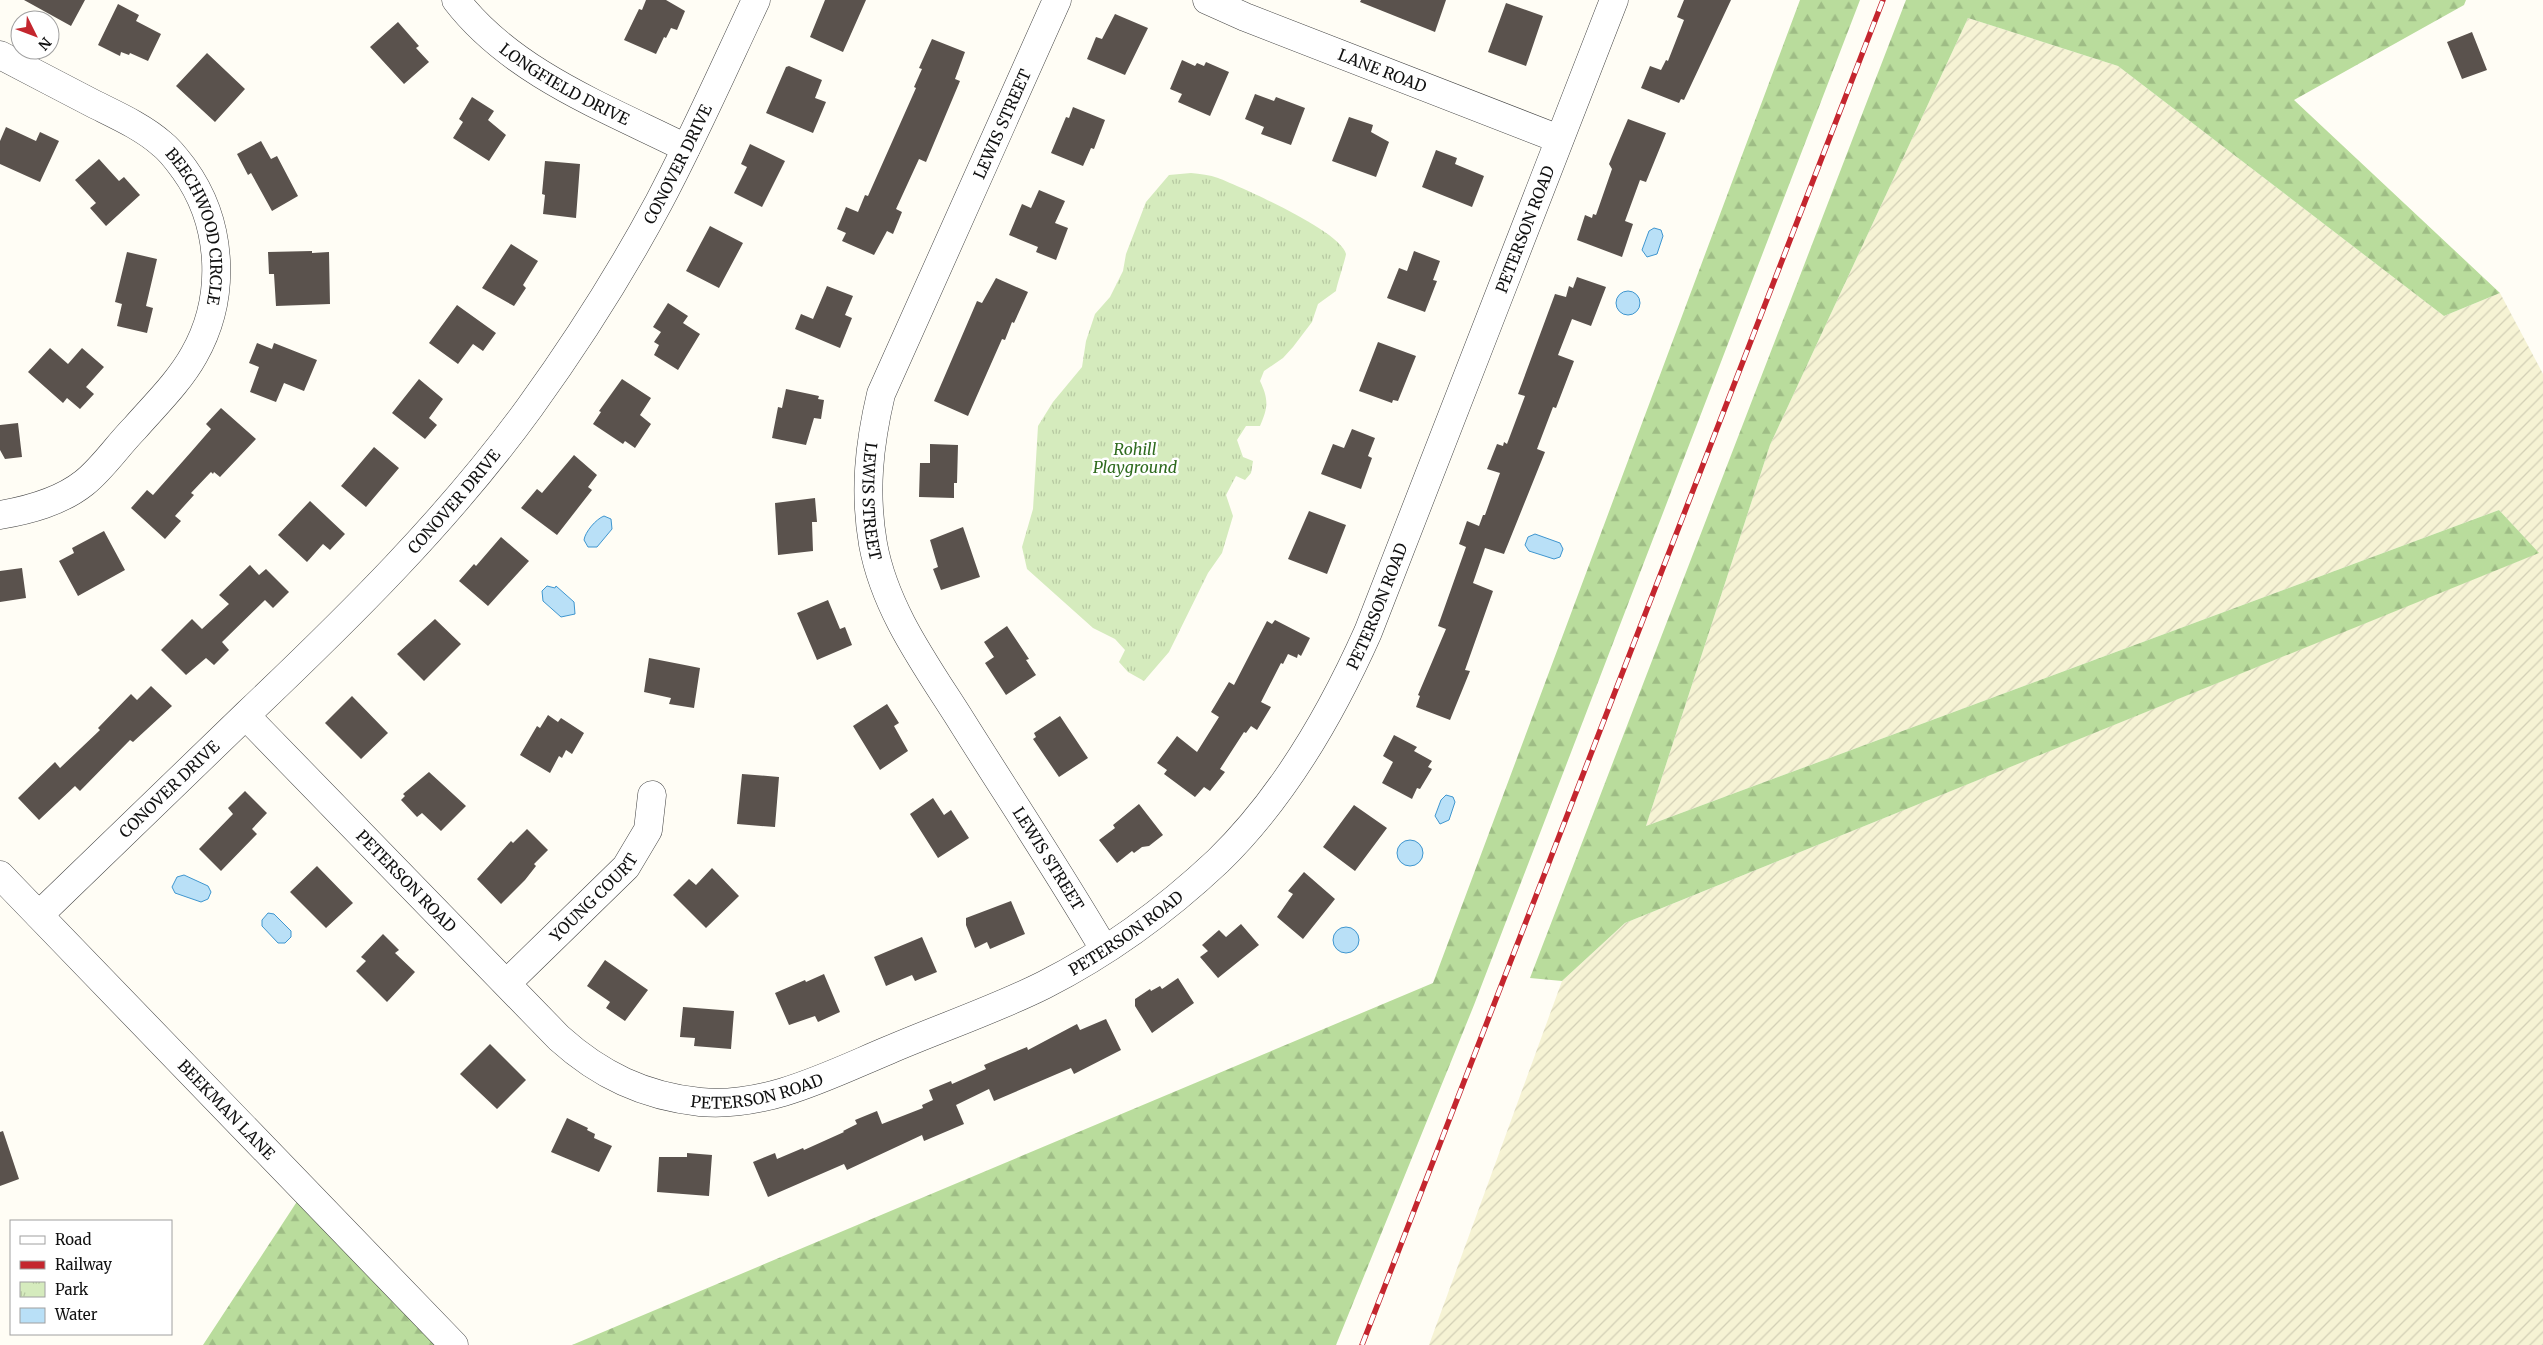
<svg xmlns="http://www.w3.org/2000/svg" width="2543" height="1345" font-family="Merriweather,serif">
	<style>
		.farmland { fill: url(#farmland-furrows) }
		.forest { fill: url(#forest-firs) }
		.park { fill: url(#park-tufts) }
		.water { fill: #b9e0f7; stroke: #3f96cf }
		.building { fill: #5a524d }
		.lines { fill: none; stroke-linecap: round; stroke-linejoin: round }
		.minor-casing { stroke: #444; stroke-width: 29 }
		.minor { stroke: #fff; stroke-width: 28 }
		.rail-casing { stroke: #c4262e; stroke-width: 5.5 }
		.rail { stroke: #fff; stroke-width: 4; stroke-dasharray: 11; stroke-linecap: butt }
		.labels { text-anchor: middle; dominant-baseline: central; stroke-width: 5; stroke-linejoin: round; paint-order: stroke }
		.street-label { font-size: 16px; fill: #111; stroke: #fff }
		.park-label { font-size: 16px; font-style: italic; fill: #2f6b1f; stroke: #fff }
	</style>
	<defs>
		<pattern id="farmland-furrows" width="10" height="10" patternUnits="userSpaceOnUse" patternTransform="scale(1.25)"><rect width="10" height="10" fill="#f6f3d4"/><path d="M-1 1l2-2M0 10L10 0M9 11l2-2" fill="none" stroke="#d2cfb5"/></pattern>
		<pattern id="forest-firs" width="22" height="20" patternUnits="userSpaceOnUse" patternTransform="scale(1.25)"><rect width="22" height="20" fill="#b9dc9c"/><path d="M5 1l3.5 6h-7zM16 11l3.5 6h-7z" fill="#9ebc85"/></pattern>
		<pattern id="park-tufts" width="24" height="20" patternUnits="userSpaceOnUse" patternTransform="scale(1.25)"><rect width="24" height="20" fill="#d5ebbd"/><path d="M3 7l-1-3M5 7V3M7 7l1-3M15 17l-1-3M17 17v-4M19 17l1-3" fill="none" stroke="#b6c8a1"/></pattern>
	</defs>
	<rect width="100%" height="100%" fill="#fffdf5"/>
	<path class="farmland" d="M 1968,18 L 2118,66 L 2444,316 L 2500,293 L 2543,374 L 2543,1345 L 1429,1345 L 1562,981 L 1625,923 L 2538,553 L 2499,510 L 1646,826 L 1770,445 Z"/>
	<path class="forest" d="M 1800,0 L 1860,0 L 1474,1005 L 1336,1345 L 572,1345 L 1433,983 Z
		M 1906,0 L 2466,0 L 2464,5 L 2294,100 L 2500,293 L 2444,316 L 2118,66 L 1968,18 L 1770,445 L 1646,826 L 2499,510 L 2539,553 L 1625,923 L 1562,981 L 1530,978 Z
		M 298,1200 L 436,1345 L 203,1345 Z"/>
	<path class="park" d="M 1191,173 C 1200,174 1210,175 1218,178 C 1241,187 1341,231 1346,254 C 1346,257 1337,285 1336,291 L 1318,304 L 1312,322 L 1293,347 L 1283,358 L 1264,371 L 1260,381 C 1269,400 1268,407 1260,426 L 1246,426 L 1237,440 L 1243,457 L 1253,461 L 1251,473 L 1245,480 L 1236,476 L 1226,495 L 1233,516 L 1222,553 L 1208,573 L 1169,652 L 1144,681 L 1128,672 L 1119,662 L 1125,650 L 1115,639 L 1093,628 L 1027,569 L 1022,547 L 1033,509 L 1038,426 L 1053,402 L 1082,367 L 1086,341 L 1095,314 L 1110,297 L 1123,271 L 1126,254 L 1146,202 L 1169,175 Z"/>
	<path class="water" d="M 1654,228 L 1661,230 L 1663,236 L 1657,254 L 1647,257 L 1642,250 L 1649,231 Z
		M1616 303a12 12 0 1 1 24 0a12 12 0 1 1-24 0Z
		M 604,516 L 611,519 L 612,529 L 597,547 L 588,547 L 584,540 C 585,532 596,519 604,516 Z
		M 1535,534 L 1560,543 L 1563,549 L 1560,557 L 1554,559 L 1529,551 L 1525,545 L 1528,537 Z
		M 547,586 L 555,588 L 556,586 L 574,602 L 575,614 L 561,617 L 543,601 L 542,591 Z
		M 1446,795 L 1453,797 L 1455,802 L 1449,820 L 1440,824 L 1435,816 L 1441,800 Z
		M1397 853a13 13 0 1 1 26 0a13 13 0 1 1-26 0Z
		M 184,875 L 208,886 L 211,892 L 208,899 L 201,902 L 175,893 L 172,887 L 177,877 Z
		M 268,913 L 274,914 L 291,931 L 291,937 L 285,943 L 278,943 L 262,926 L 262,920 Z
		M1333 940a13 13 0 1 1 26 0a13 13 0 1 1-26 0Z"/>
	<path class="building" d="M 24,0 L 85,0 L 71,26 Z
		M 646,0 L 666,0 L 685,11 L 677,30 L 671,28 L 666,38 L 664,37 L 656,54 L 624,40 L 639,9 L 642,10 Z
		M 825,0 L 866,0 L 843,52 L 810,37 Z
		M 1361,0 L 1446,0 L 1435,32 L 1360,2 Z
		M 1684,0 L 1731,0 L 1684,100 L 1681,99 L 1679,103 L 1641,88 L 1650,66 L 1661,70 L 1666,60 L 1668,61 L 1684,20 L 1677,17 Z
		M 1506,3 L 1543,16 L 1526,66 L 1488,52 Z
		M 118,4 L 139,15 L 136,21 L 161,34 L 148,61 L 130,53 L 129,55 L 121,52 L 120,56 L 98,45 Z
		M 1115,14 L 1148,28 L 1125,75 L 1087,59 L 1096,37 L 1102,39 Z
		M 398,22 L 419,46 L 416,48 L 429,62 L 404,84 L 370,47 Z
		M 2472,32 L 2487,70 L 2462,79 L 2447,42 Z
		M 932,39 L 965,52 L 955,79 L 960,81 L 926,162 L 919,159 L 896,209 L 902,212 L 893,234 L 887,231 L 874,255 L 842,241 L 846,233 L 837,229 L 846,207 L 858,212 L 865,195 L 868,196 L 916,88 L 914,87 L 922,69 L 919,68 Z
		M 207,53 L 245,89 L 215,122 L 176,86 Z
		M 1182,60 L 1195,66 L 1197,63 L 1204,66 L 1206,62 L 1229,72 L 1210,116 L 1178,102 L 1182,94 L 1170,89 Z
		M 789,66 L 822,80 L 815,98 L 826,102 L 813,133 L 766,113 L 786,67 Z
		M 1255,94 L 1274,101 L 1276,97 L 1305,108 L 1291,145 L 1261,134 L 1264,127 L 1245,119 Z
		M 472,97 L 494,111 L 488,120 L 506,135 L 489,161 L 453,138 L 463,122 L 459,119 Z
		M 1073,107 L 1105,120 L 1094,149 L 1091,148 L 1083,166 L 1051,153 L 1066,117 L 1069,118 Z
		M 1349,117 L 1373,125 L 1371,132 L 1389,142 L 1376,177 L 1332,161 Z
		M 1628,119 L 1666,133 L 1646,182 L 1640,180 L 1625,221 L 1633,224 L 1622,257 L 1577,240 L 1585,215 L 1592,218 L 1593,214 L 1596,215 L 1612,169 L 1609,164 Z
		M 6,127 L 36,141 L 40,132 L 59,141 L 40,182 L 0,164 L 0,141 Z
		M 261,141 L 271,159 L 277,156 L 298,196 L 272,211 L 251,173 L 248,175 L 237,154 Z
		M 750,144 L 785,161 L 762,207 L 734,193 L 747,167 L 741,164 Z
		M 1436,150 L 1457,158 L 1455,164 L 1484,176 L 1472,207 L 1422,187 Z
		M 99,159 L 119,181 L 124,177 L 140,195 L 106,226 L 90,208 L 96,203 L 75,180 Z
		M 545,161 L 580,164 L 576,218 L 543,214 L 545,195 L 542,194 Z
		M 1039,190 L 1065,201 L 1055,223 L 1068,228 L 1056,260 L 1036,252 L 1038,247 L 1009,235 L 1022,204 L 1031,208 Z
		M 710,226 L 743,243 L 719,288 L 686,271 Z
		M 511,244 L 538,261 L 523,285 L 526,288 L 514,306 L 482,288 Z
		M 312,251 L 312,253 L 329,252 L 330,304 L 276,306 L 274,274 L 269,274 L 268,252 Z
		M 1414,251 L 1440,261 L 1433,280 L 1437,281 L 1425,312 L 1387,298 L 1399,268 L 1407,271 Z
		M 127,252 L 157,259 L 146,306 L 153,308 L 147,333 L 117,326 L 122,304 L 115,302 Z
		M 1577,277 L 1606,287 L 1591,326 L 1572,319 L 1558,355 L 1574,361 L 1556,408 L 1553,407 L 1537,449 L 1545,452 L 1504,554 L 1485,548 L 1473,583 L 1493,591 L 1465,670 L 1470,671 L 1450,720 L 1416,707 L 1420,696 L 1418,695 L 1446,629 L 1438,626 L 1466,547 L 1459,544 L 1467,521 L 1479,526 L 1483,515 L 1485,515 L 1500,473 L 1487,469 L 1497,444 L 1503,446 L 1504,442 L 1507,444 L 1525,396 L 1518,394 L 1555,294 L 1566,297 L 1569,286 L 1573,288 Z
		M 996,278 L 1028,292 L 1014,323 L 1012,322 L 1005,340 L 1002,339 L 968,416 L 934,401 L 977,301 L 982,303 Z
		M 827,286 L 853,296 L 845,315 L 852,318 L 840,348 L 795,329 L 801,314 L 813,319 Z
		M 668,303 L 688,316 L 683,323 L 700,334 L 678,370 L 654,355 L 659,345 L 654,342 L 661,332 L 653,327 Z
		M 457,305 L 496,333 L 483,351 L 473,344 L 458,364 L 429,343 Z
		M 1378,342 L 1416,356 L 1398,401 L 1393,400 L 1392,403 L 1359,391 Z
		M 257,343 L 272,349 L 274,343 L 317,360 L 304,391 L 284,383 L 276,402 L 250,392 L 259,367 L 249,363 Z
		M 50,348 L 68,364 L 82,348 L 104,367 L 86,387 L 94,394 L 80,409 L 67,398 L 63,403 L 28,372 Z
		M 419,379 L 443,399 L 429,418 L 437,425 L 425,439 L 392,413 Z
		M 622,379 L 651,398 L 640,415 L 651,424 L 635,448 L 625,441 L 623,444 L 593,424 L 601,412 L 599,411 Z
		M 786,389 L 819,396 L 818,399 L 824,400 L 821,419 L 814,418 L 806,445 L 772,438 L 778,407 L 782,408 Z
		M 221,408 L 256,439 L 220,477 L 214,472 L 213,474 L 211,472 L 191,493 L 194,495 L 175,516 L 181,521 L 165,539 L 131,508 L 147,490 L 153,495 L 191,452 L 211,429 L 206,424 Z
		M 18,423 L 22,457 L 5,459 L 0,450 L 0,425 Z
		M 1352,429 L 1375,438 L 1368,456 L 1372,458 L 1361,489 L 1321,474 L 1333,444 L 1344,448 Z
		M 930,444 L 958,445 L 957,483 L 954,483 L 954,498 L 919,497 L 920,463 L 930,463 Z
		M 374,447 L 399,468 L 366,507 L 341,486 Z
		M 574,455 L 597,475 L 588,487 L 592,490 L 557,535 L 521,508 L 537,489 L 542,493 Z
		M 815,498 L 817,522 L 812,522 L 813,551 L 778,555 L 775,503 Z
		M 310,501 L 345,534 L 330,550 L 323,544 L 307,562 L 278,535 Z
		M 1309,511 L 1346,525 L 1327,574 L 1288,559 Z
		M 963,527 L 980,577 L 941,590 L 933,569 L 938,567 L 930,540 Z
		M 104,531 L 125,570 L 78,596 L 59,561 L 74,553 L 72,548 Z
		M 501,537 L 529,561 L 488,606 L 459,581 L 474,564 L 476,566 Z
		M 250,565 L 259,575 L 266,569 L 289,592 L 273,608 L 265,600 L 222,642 L 229,650 L 214,665 L 206,658 L 186,675 L 161,650 L 192,619 L 202,629 L 229,604 L 219,595 Z
		M 22,568 L 26,598 L 0,602 L 0,571 Z
		M 828,600 L 840,629 L 845,627 L 852,645 L 817,660 L 797,613 Z
		M 435,619 L 461,644 L 424,681 L 397,654 Z
		M 1275,620 L 1310,638 L 1301,656 L 1298,654 L 1297,658 L 1288,654 L 1283,664 L 1281,663 L 1261,702 L 1271,707 L 1257,730 L 1251,726 L 1246,733 L 1244,732 L 1220,769 L 1225,772 L 1210,791 L 1204,787 L 1195,797 L 1164,774 L 1167,770 L 1157,763 L 1177,736 L 1197,752 L 1219,717 L 1211,712 L 1229,682 L 1234,685 L 1267,621 L 1272,624 Z
		M 1007,626 L 1029,659 L 1026,660 L 1036,675 L 1006,695 L 985,663 L 994,657 L 984,642 Z
		M 649,658 L 700,668 L 694,708 L 669,704 L 671,698 L 644,692 Z
		M 151,686 L 172,706 L 133,742 L 130,740 L 80,791 L 75,786 L 39,820 L 18,798 L 55,762 L 60,768 L 100,730 L 98,728 L 131,694 L 137,700 Z
		M 352,696 L 388,733 L 361,759 L 325,723 Z
		M 887,704 L 899,723 L 894,726 L 908,751 L 880,770 L 853,726 Z
		M 548,715 L 558,722 L 561,718 L 584,733 L 572,754 L 566,750 L 562,758 L 559,756 L 550,773 L 520,755 L 537,726 L 540,728 Z
		M 1060,716 L 1088,758 L 1059,777 L 1033,739 L 1036,737 L 1034,733 Z
		M 1394,735 L 1417,747 L 1414,751 L 1432,761 L 1428,767 L 1432,769 L 1420,789 L 1417,788 L 1412,799 L 1382,783 L 1393,762 L 1383,756 Z
		M 429,772 L 466,806 L 441,831 L 422,813 L 417,817 L 401,800 L 405,796 L 403,794 Z
		M 742,774 L 779,777 L 775,827 L 737,824 Z
		M 245,791 L 267,813 L 252,829 L 257,834 L 221,871 L 199,849 L 233,814 L 228,808 Z
		M 933,798 L 944,815 L 951,810 L 969,838 L 938,858 L 910,814 Z
		M 1139,804 L 1163,835 L 1149,846 L 1142,847 L 1134,853 L 1132,851 L 1117,863 L 1099,840 L 1115,828 L 1113,825 Z
		M 1354,805 L 1387,828 L 1355,871 L 1323,847 Z
		M 527,829 L 548,850 L 534,864 L 536,866 L 525,880 L 501,904 L 477,879 L 511,841 L 513,843 Z
		M 317,866 L 353,903 L 326,928 L 290,892 Z
		M 712,868 L 739,896 L 706,928 L 673,895 L 689,879 L 696,885 Z
		M 1304,872 L 1335,899 L 1303,939 L 1277,917 L 1293,894 L 1288,891 Z
		M 1011,901 L 1025,934 L 990,949 L 987,942 L 975,948 L 966,925 L 966,918 Z
		M 1241,924 L 1259,945 L 1218,978 L 1200,957 L 1208,951 L 1202,945 L 1219,930 L 1226,937 Z
		M 383,934 L 399,950 L 395,953 L 415,972 L 387,1002 L 356,971 L 366,961 L 361,957 Z
		M 922,937 L 937,972 L 915,981 L 912,975 L 886,986 L 874,957 Z
		M 605,960 L 648,990 L 625,1021 L 606,1008 L 610,1002 L 587,986 Z
		M 824,974 L 840,1012 L 818,1022 L 815,1016 L 789,1025 L 775,993 L 805,980 L 806,982 Z
		M 1178,978 L 1194,1003 L 1152,1033 L 1135,1006 L 1135,999 L 1150,989 L 1151,991 L 1160,986 L 1162,989 Z
		M 683,1007 L 734,1011 L 731,1049 L 694,1046 L 695,1038 L 680,1037 Z
		M 1106,1019 L 1121,1050 L 1074,1074 L 1071,1068 L 994,1101 L 989,1089 L 956,1105 L 964,1124 L 924,1141 L 922,1135 L 847,1170 L 844,1164 L 768,1197 L 753,1162 L 775,1153 L 777,1159 L 803,1148 L 804,1150 L 844,1132 L 843,1131 L 857,1124 L 855,1120 L 877,1111 L 882,1124 L 923,1108 L 922,1105 L 933,1100 L 929,1090 L 951,1081 L 952,1084 L 986,1069 L 984,1065 L 1027,1047 L 1028,1050 L 1077,1024 L 1080,1030 Z
		M 490,1044 L 526,1080 L 497,1109 L 460,1074 Z
		M 567,1118 L 588,1128 L 587,1130 L 595,1134 L 594,1138 L 612,1146 L 599,1172 L 551,1152 Z
		M 3,1131 L 19,1179 L 0,1186 L 0,1132 Z
		M 687,1153 L 712,1155 L 709,1196 L 657,1192 L 659,1157 L 687,1157 Z"/>
	<g class="lines">
		<defs>
			<g id="minor">
				<path id="s1" d="M 456,0 C 512,73 606,108 686,148"/>
				<path id="s2" d="M 1057,0 L 881,394 C 869,445 864,492 873,544 C 885,610 926,665 962,722 C 1009,797 1059,872 1104,949"/>
				<path id="s3" d="M 1207,0 L 1245,17 L 1559,139"/>
				<path id="s4" d="M 0,55 C 31,71 63,88 94,104 C 116,115 143,127 162,144 C 170,150 178,161 184,169 C 223,223 227,297 194,355 C 179,382 155,405 135,428 C 118,445 103,468 84,483 C 60,502 29,510 0,515"/>
				<path id="s5" d="M 246,716 L 559,1038 C 600,1075 644,1096 700,1102 C 767,1108 829,1075 889,1050 C 940,1028 994,1010 1044,985 C 1107,953 1167,909 1218,861 C 1284,797 1331,715 1368,632 L 1614,0"/>
				<path id="s6" d="M 0,875 L 454,1345"/>
				<path id="s7" d="M 39,915 C 108,848 177,781 247,714 C 348,618 448,520 530,407 C 577,342 621,273 659,202 C 694,136 724,68 756,0"/>
				<path id="s8" d="M 507,983 L 626,867 L 648,830 L 652,795"/>
			</g>
		</defs>
		<use href="#minor" class="minor-casing"/>
		<use href="#minor" class="minor"/>
		<defs>
			<path id="rail" d="M 1362,1345 L 1883,0"/>
		</defs>
		<use href="#rail" class="rail-casing"/>
		<use href="#rail" class="rail"/>
	</g>
	<g class="labels">
		<g class="street-label">
			<text stroke="none"><textPath href="#s3" startOffset="189">LANE ROAD</textPath></text>
			<text stroke="none"><textPath href="#s1" startOffset="139">LONGFIELD DRIVE</textPath></text>
			<text transform="translate(1002 124) rotate(-66)">LEWIS STREET</text>
			<text stroke="none"><textPath href="#s7" startOffset="992">CONOVER DRIVE</textPath></text>
			<text stroke="none"><textPath href="#s4" startOffset="278">BEECHWOOD CIRCLE</textPath></text>
			<text stroke="none"><textPath href="#s5" startOffset="1895">PETERSON ROAD</textPath></text>
			<text stroke="none"><textPath href="#s7" startOffset="586">CONOVER DRIVE</textPath></text>
			<text stroke="none"><textPath href="#s2" startOffset="540">LEWIS STREET</textPath></text>
			<text stroke="none"><textPath href="#s5" startOffset="1490">PETERSON ROAD</textPath></text>
			<text stroke="none"><textPath href="#s7" startOffset="181">CONOVER DRIVE</textPath></text>
			<text stroke="none"><textPath href="#s2" startOffset="945">LEWIS STREET</textPath></text>
			<text stroke="none"><textPath href="#s5" startOffset="230">PETERSON ROAD</textPath></text>
			<text stroke="none"><textPath href="#s8" startOffset="122">YOUNG COURT</textPath></text>
			<text stroke="none"><textPath href="#s5" startOffset="1070">PETERSON ROAD</textPath></text>
			<text stroke="none"><textPath href="#s5" startOffset="665">PETERSON ROAD</textPath></text>
			<text stroke="none"><textPath href="#s6" startOffset="326">BEEKMAN LANE</textPath></text>
		</g>
		<g class="park-label">
			<text x="1135" y="449">Rohill<tspan x="1135" dy="18">Playground</tspan></text>
		</g>
	</g>
	<rect x="10" y="1220" width="162" height="115" fill="#ffffff" stroke="#a0a0a0"/>
	<rect x="20" y="1236" width="25" height="8" fill="#ffffff" stroke="#a0a0a0"/>
	<text x="55" y="1245" font-size="15" fill="#111111">Road</text>
	<rect x="20" y="1261" width="25" height="8" fill="#c4262e" stroke="#a0a0a0"/>
	<text x="55" y="1270" font-size="15" fill="#111111">Railway</text>
	<rect x="20" y="1282" width="25" height="15" fill="url(#park-tufts)" stroke="#a0a0a0"/>
	<text x="55" y="1295" font-size="15" fill="#111111">Park</text>
	<rect x="20" y="1308" width="25" height="15" fill="#b9e0f7" stroke="#a0a0a0"/>
	<text x="55" y="1320" font-size="15" fill="#111111">Water</text>
	<g transform="translate(35 35) rotate(132)"><circle r="24" fill="#ffffff" stroke="#a0a0a0"/>
	<path d="M0-4L9 19L0 12L-9 19Z" fill="#c4262e"/>
	<text y="-8" font-size="14" font-weight="bold" text-anchor="middle" fill="#111111">N</text>
	</g>
</svg>
